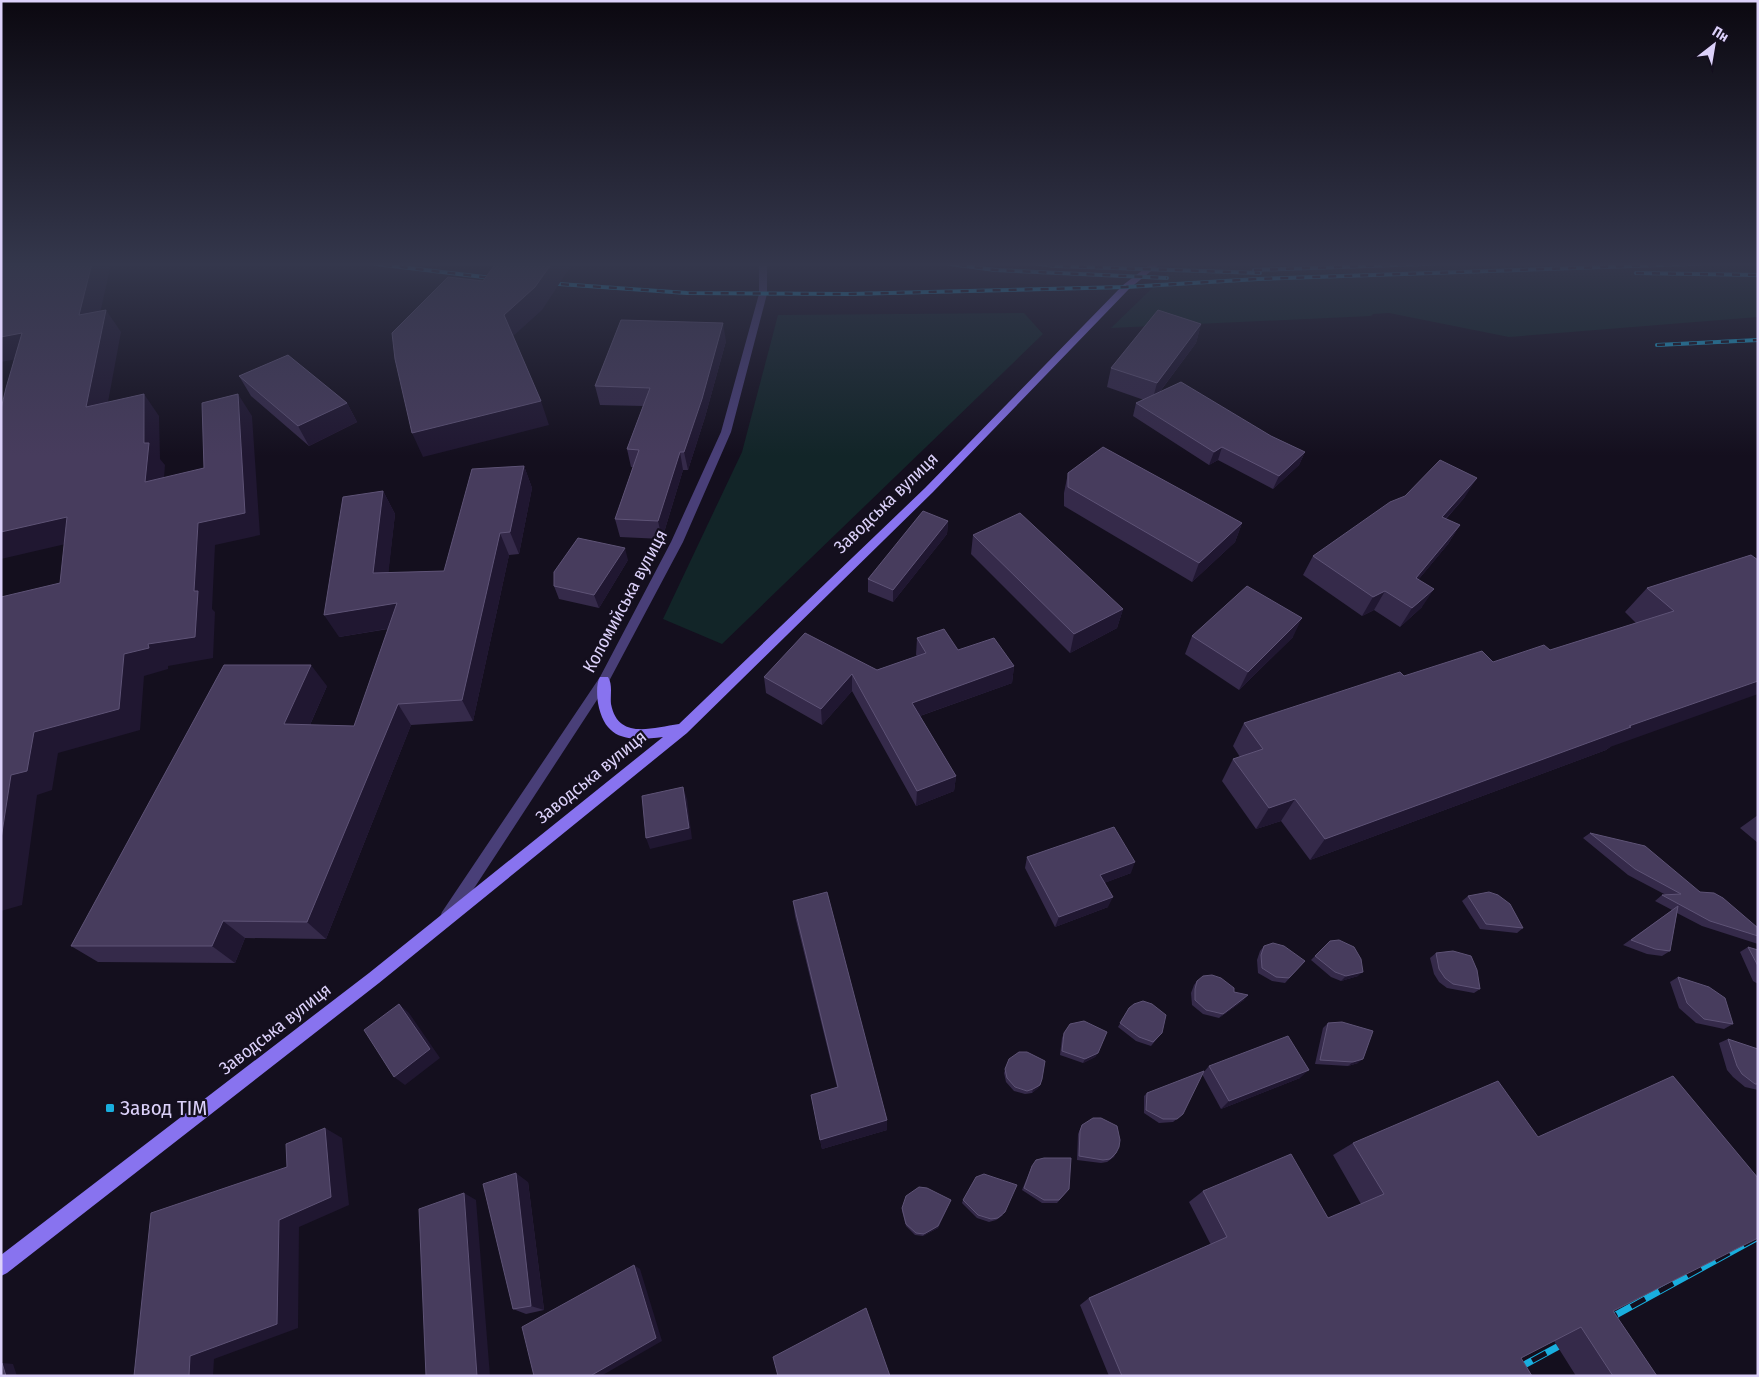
<svg xmlns="http://www.w3.org/2000/svg" width="1759" height="1377" font-family="'Fira Sans Condensed',sans-serif">
	<style>
		.green { fill: #122528 }
		.lines { fill: none; stroke-linecap: round; stroke-linejoin: round }
		.tertiary { fill: #493f78; fill-rule: evenodd }
		.secondary { fill: #8873ef; fill-rule: evenodd }
		.rail-far1-casing { stroke: #19aede; stroke-width: 4 }
		.rail-casing { stroke: #19aede; stroke-width: 7 }
		.rail-far1 { stroke: #140f1e; stroke-width: 2.5; stroke-dasharray: 8; stroke-linecap: butt }
		.rail { stroke: #140f1e; stroke-width: 5; stroke-dasharray: 16; stroke-linecap: butt }
		.wall { fill: #352a4a }
		.shaded-wall { fill: #201731 }
		.building { fill: #473c5d; stroke: #5e5376 }
		.poi-dot { fill: #19aede; stroke: #140f1e; stroke-width: 2 }
		.labels { text-anchor: middle; dominant-baseline: central; stroke-width: 4.5; stroke-linejoin: round; paint-order: stroke }
		.street-label { font-size: 18px; fill: #dcd1fa; stroke: #140f1e }
		.near-poi-label { font-size: 21px; fill: #dcd1fa; stroke: #140f1e; text-anchor: start }
	</style>
	<rect width="100%" height="100%" fill="#140f1e"/>
	<path class="green" d="M 1178,263 L 1758,263 L 1758,317 L 1509,337 L 1389,313 L 1373,314 L 1371,316 L 1111,328 Z
		M 1024,313 L 1043,334 L 722,644 L 663,619 L 742,452 L 778,315 Z"/>
	<g class="lines">
		<path class="tertiary" d="M 759,263 L 767,263 L 767,294 L 731,432 L 683,542 L 608,683 L 452,922 L 447,924 L 442,922 L 440,917 L 442,912 L 600,677 L 671,542 L 721,432 L 759,294 Z"/>
		<path class="secondary" d="M 1152,263 L 1161,263 L 1129,289 L 933,492 L 687,733 L 379,983 L 7,1273 L 1,1276 L 1,1255 L 369,973 L 663,737 C 631,741 605,742 598,703 C 597,696 596,683 600,677 L 608,677 C 613,685 610,695 611,704 C 618,740 651,728 679,724 L 925,488 L 1123,285 Z"/>
		<defs>
			<path id="rail-far1" d="M 368,263 L 500,279
				M 943,263 L 995,270 L 1167,278
				M 1031,263 L 1056,266 L 1260,273
				M 1254,270 L 1452,263
				M 1636,273 L 1758,275
				M 545,283 L 687,293 L 849,294 L 1126,287 L 1258,279 L 1719,263
				M 1657,345 L 1758,340"/>
			<path id="rail" d="M 1603,1322 L 1758,1237
				M 1504,1376 L 1570,1340"/>
		</defs>
		<use href="#rail-far1" class="rail-far1-casing"/>
		<use href="#rail" class="rail-casing"/>
		<use href="#rail-far1" class="rail-far1"/>
		<use href="#rail" class="rail"/>
	</g>
	<path class="wall" d="M 400,263 L 442,263 L 439,267 Z
		M 1201,324 L 1196,343 L 1159,393 L 1271,436 L 1305,452 L 1299,465 L 1273,489 L 1218,460 L 1209,465 L 1133,416 L 1136,403 L 1144,400 L 1107,387 L 1111,368 Z
		M 726,341 L 705,417 L 688,470 L 683,470 L 662,539 L 620,537 L 615,519 L 633,467 L 631,467 L 627,449 L 643,406 L 600,405 L 595,386 Z
		M 239,376 L 347,403 L 357,422 L 309,446 L 251,396 Z
		M 524,466 L 532,488 L 519,554 L 509,555 L 473,721 L 411,725 L 326,939 L 245,938 L 235,963 L 98,962 L 71,946 L 327,686 L 310,725 L 354,726 L 388,629 L 339,637 L 383,491 L 395,514 L 388,573 L 444,571 Z
		M 1068,473 L 1242,523 L 1235,542 L 1192,582 L 1064,506 L 1064,493 Z
		M 1465,497 L 1446,519 L 1460,525 L 1448,544 L 1418,580 L 1422,607 L 1400,627 L 1374,610 L 1362,616 L 1303,575 L 1313,556 Z
		M 948,521 L 947,534 L 893,602 L 868,592 L 868,579 Z
		M 973,535 L 1123,609 L 1117,628 L 1070,653 L 971,554 Z
		M 1751,555 L 1610,747 L 1606,750 L 1310,860 L 1281,821 L 1256,829 L 1222,781 L 1233,759 L 1240,757 L 1233,746 L 1244,723 L 1404,676 L 1493,662 L 1550,650 L 1636,623 L 1625,612 L 1647,588 Z
		M 628,560 L 599,608 L 559,599 L 554,586 Z
		M 1192,636 L 1293,637 L 1239,690 L 1185,654 Z
		M 917,638 L 1014,666 L 1012,683 L 920,716 L 956,776 L 954,791 L 916,806 L 852,691 L 822,725 L 766,693 L 764,677 L 877,670 L 917,656 L 916,655 Z
		M 1758,815 L 1758,843 L 1740,828 Z
		M 1590,833 L 1700,892 L 1758,936 L 1758,944 L 1702,926 L 1677,913 L 1670,951 L 1662,956 L 1647,954 L 1623,945 L 1672,910 L 1655,901 L 1662,895 L 1666,895 L 1628,875 L 1583,838 Z
		M 1027,857 L 1131,873 L 1104,883 L 1108,907 L 1055,927 L 1025,868 Z
		M 1468,896 L 1523,928 L 1517,933 L 1480,929 L 1462,901 Z
		M 793,901 L 887,1120 L 887,1130 L 822,1149 L 811,1095 L 837,1087 L 795,916 Z
		M 1264,946 L 1305,961 L 1285,983 L 1272,981 L 1258,973 L 1257,960 L 1260,951 Z
		M 1748,947 L 1758,950 L 1758,984 L 1753,981 L 1740,952 Z
		M 1436,953 L 1480,989 L 1474,993 L 1447,988 L 1439,982 L 1434,974 L 1430,958 Z
		M 1315,956 L 1358,976 L 1341,981 L 1331,977 L 1311,960 Z
		M 1678,977 L 1733,1024 L 1724,1029 L 1696,1023 L 1679,1008 L 1670,982 Z
		M 1197,981 L 1234,992 L 1244,1000 L 1219,1018 L 1203,1014 L 1192,1005 L 1191,993 L 1194,985 Z
		M 1129,1008 L 1162,1033 L 1151,1046 L 1136,1041 L 1118,1027 Z
		M 1328,1023 L 1358,1063 L 1348,1066 L 1315,1064 L 1323,1028 Z
		M 1064,1033 L 1098,1053 L 1095,1057 L 1083,1063 L 1060,1055 L 1062,1038 Z
		M 1728,1039 L 1758,1049 L 1758,1090 L 1745,1087 L 1733,1077 L 1727,1070 L 1719,1043 Z
		M 1009,1059 L 1042,1079 L 1038,1088 L 1032,1093 L 1025,1094 L 1014,1091 L 1006,1082 L 1004,1073 Z
		M 1209,1066 L 1300,1078 L 1221,1109 L 1202,1074 Z
		M 1147,1093 L 1183,1114 L 1173,1122 L 1159,1123 L 1144,1113 L 1144,1096 Z
		M 1082,1125 L 1116,1153 L 1114,1157 L 1107,1162 L 1101,1163 L 1077,1160 L 1078,1134 Z
		M 1353,1143 L 1613,1311 L 1657,1376 L 1576,1376 L 1554,1341 L 1521,1358 L 1532,1376 L 1109,1376 L 1080,1305 L 1089,1298 L 1211,1245 L 1189,1202 L 1203,1191 L 1328,1218 L 1361,1204 L 1333,1155 Z
		M 1032,1166 L 1069,1189 L 1057,1203 L 1042,1203 L 1022,1190 Z
		M 528,1182 L 544,1310 L 526,1314 L 513,1309 Z
		M 951,1200 L 938,1228 L 923,1236 L 915,1235 L 906,1226 L 902,1211 L 902,1208 Z
		M 963,1200 L 1003,1215 L 996,1220 L 989,1222 L 977,1218 L 962,1203 Z"/>
	<path class="shaded-wall" d="M 92,263 L 111,263 L 95,337 L 79,315 Z
		M 437,263 L 442,263 L 439,267 Z
		M 552,263 L 573,263 L 542,310 L 511,338 L 504,315 Z
		M 106,310 L 121,332 L 103,429 L 86,407 Z
		M 723,323 L 726,341 L 705,417 L 688,470 L 684,452 Z
		M 1201,324 L 1196,343 L 1152,402 L 1157,383 Z
		M 22,333 L 39,355 L 1,362 L 1,337 Z
		M 144,394 L 159,416 L 160,459 L 165,465 L 162,504 L 145,482 Z
		M 238,394 L 252,416 L 260,535 L 215,545 L 212,609 L 215,612 L 213,658 L 168,666 L 168,669 L 144,676 L 140,730 L 58,753 L 52,790 L 37,795 L 22,905 L 1,911 L 1,839 L 11,775 L 34,732 L 124,654 L 148,644 L 194,591 L 198,523 Z
		M 541,401 L 549,425 L 423,457 L 412,433 Z
		M 347,403 L 357,422 L 309,446 L 298,426 Z
		M 1222,447 L 1218,460 L 1209,465 L 1214,452 Z
		M 680,452 L 683,470 L 662,539 L 658,521 Z
		M 1305,452 L 1299,465 L 1273,489 L 1279,476 Z
		M 524,466 L 532,488 L 519,554 L 510,532 Z
		M 1477,478 L 1465,497 L 1430,536 L 1442,517 Z
		M 383,491 L 395,514 L 386,595 L 373,573 Z
		M 67,517 L 87,539 L 1,559 L 1,532 Z
		M 948,521 L 947,534 L 893,602 L 893,590 Z
		M 1242,523 L 1235,542 L 1192,582 L 1199,563 Z
		M 1460,525 L 1448,544 L 1404,597 L 1416,578 Z
		M 500,533 L 509,555 L 473,721 L 462,700 Z
		M 625,548 L 628,560 L 599,608 L 594,595 Z
		M 1434,589 L 1422,607 L 1400,627 L 1412,608 Z
		M 1385,591 L 1374,610 L 1362,616 L 1373,597 Z
		M 397,603 L 409,625 L 339,637 L 324,615 Z
		M 1123,609 L 1117,628 L 1070,653 L 1074,634 Z
		M 1302,618 L 1293,637 L 1239,690 L 1248,672 Z
		M 311,665 L 327,686 L 301,745 L 284,724 Z
		M 1014,666 L 1012,683 L 911,719 L 912,703 Z
		M 852,674 L 852,691 L 822,725 L 821,709 Z
		M 1758,681 L 1758,694 L 1610,747 L 1606,750 L 1310,860 L 1325,839 L 1629,726 Z
		M 398,704 L 411,725 L 326,939 L 307,922 Z
		M 956,776 L 954,791 L 916,806 L 917,791 Z
		M 683,787 L 687,799 L 692,839 L 650,849 L 646,838 Z
		M 1295,799 L 1281,821 L 1256,829 L 1269,808 Z
		M 1135,862 L 1131,873 L 1096,886 L 1100,875 Z
		M 1113,897 L 1108,907 L 1055,927 L 1059,917 Z
		M 223,921 L 245,938 L 235,963 L 212,946 Z
		M 1363,972 L 1358,976 L 1341,981 L 1346,976 Z
		M 1248,995 L 1244,1000 L 1219,1018 L 1223,1014 Z
		M 399,1004 L 409,1013 L 440,1058 L 405,1085 L 394,1077 Z
		M 1098,1053 L 1095,1057 L 1083,1063 L 1085,1059 Z
		M 1363,1059 L 1358,1063 L 1348,1066 L 1353,1062 Z
		M 1309,1070 L 1300,1078 L 1221,1109 L 1229,1101 Z
		M 1040,1085 L 1038,1088 L 1032,1093 L 1033,1089 Z
		M 887,1120 L 887,1130 L 822,1149 L 820,1140 Z
		M 325,1128 L 342,1138 L 349,1205 L 299,1227 L 298,1328 L 214,1359 L 213,1376 L 189,1376 L 190,1356 L 279,1220 Z
		M 516,1173 L 528,1182 L 544,1310 L 531,1306 Z
		M 464,1193 L 476,1200 L 490,1376 L 477,1376 Z
		M 951,1200 L 938,1228 L 923,1236 L 924,1234 Z
		M 634,1265 L 640,1269 L 662,1341 L 601,1376 L 592,1376 Z
		M 2,1363 L 13,1364 L 17,1376 L 6,1376 Z"/>
	<path class="building" d="M 1,263 L 92,263 L 79,315 L 106,310 L 86,407 L 144,394 L 144,443 L 149,443 L 145,482 L 204,468 L 202,403 L 238,394 L 245,513 L 198,523 L 194,591 L 198,591 L 195,637 L 148,644 L 149,648 L 124,654 L 119,709 L 34,732 L 27,771 L 11,775 L 1,839 L 1,597 L 60,583 L 67,517 L 1,532 L 1,409 L 6,388 L 22,333 L 1,337 Z
		M 496,263 L 552,263 L 535,287 L 504,315 L 541,401 L 412,433 L 395,359 L 392,333 L 448,277 L 483,281 Z
		M 1158,310 L 1201,324 L 1157,383 L 1111,368 Z
		M 621,320 L 723,323 L 702,399 L 684,452 L 680,452 L 658,521 L 615,519 L 639,450 L 627,449 L 650,388 L 595,386 Z
		M 288,355 L 347,403 L 298,426 L 239,376 Z
		M 1181,382 L 1271,436 L 1305,452 L 1279,476 L 1222,447 L 1214,452 L 1136,403 Z
		M 1103,447 L 1242,523 L 1199,563 L 1068,487 L 1068,473 Z
		M 1440,460 L 1477,478 L 1442,517 L 1460,525 L 1416,578 L 1434,589 L 1412,608 L 1385,591 L 1373,597 L 1313,556 L 1390,502 L 1405,496 Z
		M 524,466 L 510,532 L 500,533 L 462,700 L 398,704 L 307,922 L 223,921 L 212,946 L 71,946 L 224,665 L 311,665 L 284,724 L 354,726 L 397,603 L 324,615 L 343,497 L 383,491 L 373,573 L 444,571 L 472,469 Z
		M 923,511 L 948,521 L 893,590 L 868,579 Z
		M 1020,513 L 1123,609 L 1074,634 L 973,535 Z
		M 578,538 L 625,548 L 594,595 L 554,586 L 554,572 Z
		M 1751,555 L 1758,560 L 1758,681 L 1629,726 L 1631,727 L 1325,839 L 1295,799 L 1269,808 L 1233,759 L 1263,749 L 1244,723 L 1400,672 L 1404,676 L 1482,651 L 1493,662 L 1544,645 L 1550,650 L 1674,611 L 1647,588 Z
		M 1247,586 L 1302,618 L 1248,672 L 1192,636 Z
		M 944,629 L 958,650 L 994,638 L 1014,666 L 912,703 L 956,776 L 917,791 L 852,674 L 821,709 L 764,677 L 805,633 L 877,670 L 926,653 L 917,638 Z
		M 683,787 L 689,828 L 646,838 L 642,796 Z
		M 1114,827 L 1135,862 L 1100,875 L 1113,897 L 1059,917 L 1027,857 Z
		M 1590,833 L 1645,846 L 1700,892 L 1714,893 L 1723,898 L 1758,928 L 1758,936 L 1710,921 L 1662,895 L 1681,894 L 1635,869 Z
		M 827,892 L 887,1120 L 820,1140 L 811,1095 L 838,1087 L 793,901 Z
		M 1489,892 L 1498,895 L 1510,904 L 1523,928 L 1486,924 L 1468,896 Z
		M 1678,906 L 1670,951 L 1655,949 L 1631,940 Z
		M 1339,940 L 1354,947 L 1361,959 L 1363,972 L 1346,976 L 1335,972 L 1315,956 L 1330,941 Z
		M 1273,943 L 1284,946 L 1305,961 L 1289,978 L 1276,977 L 1262,968 L 1261,955 L 1264,946 Z
		M 1748,947 L 1758,950 L 1758,966 Z
		M 1453,951 L 1471,956 L 1477,970 L 1480,989 L 1453,984 L 1445,978 L 1439,969 L 1436,953 Z
		M 1212,975 L 1221,978 L 1234,988 L 1234,992 L 1248,995 L 1223,1014 L 1206,1010 L 1195,1000 L 1195,989 L 1197,981 L 1203,976 Z
		M 1678,977 L 1709,987 L 1725,998 L 1733,1024 L 1704,1019 L 1687,1003 Z
		M 1143,1001 L 1152,1004 L 1166,1015 L 1162,1033 L 1153,1042 L 1139,1037 L 1120,1023 L 1129,1008 L 1134,1004 Z
		M 399,1004 L 430,1049 L 394,1077 L 364,1030 Z
		M 1084,1021 L 1107,1032 L 1098,1053 L 1085,1059 L 1062,1051 L 1064,1033 L 1070,1024 Z
		M 1342,1022 L 1373,1031 L 1363,1059 L 1353,1062 L 1320,1060 L 1328,1023 Z
		M 1288,1036 L 1309,1070 L 1229,1101 L 1209,1066 Z
		M 1728,1039 L 1758,1049 L 1758,1084 L 1755,1084 L 1742,1074 L 1737,1066 Z
		M 1019,1052 L 1027,1052 L 1045,1061 L 1042,1079 L 1040,1085 L 1033,1089 L 1027,1091 L 1015,1087 L 1007,1078 L 1005,1069 L 1009,1059 Z
		M 1204,1071 L 1183,1114 L 1177,1119 L 1163,1119 L 1146,1110 L 1147,1093 Z
		M 1673,1076 L 1758,1178 L 1758,1238 L 1613,1311 L 1657,1376 L 1613,1376 L 1581,1327 L 1521,1358 L 1532,1376 L 1122,1376 L 1089,1298 L 1227,1237 L 1203,1191 L 1291,1154 L 1328,1218 L 1384,1194 L 1353,1143 L 1498,1081 L 1538,1137 Z
		M 1093,1118 L 1101,1118 L 1117,1126 L 1120,1140 L 1119,1147 L 1116,1153 L 1110,1159 L 1103,1160 L 1079,1156 L 1080,1131 L 1082,1125 Z
		M 325,1128 L 331,1197 L 279,1220 L 277,1324 L 190,1356 L 189,1376 L 134,1376 L 151,1213 L 287,1167 L 286,1144 Z
		M 1044,1158 L 1071,1158 L 1069,1189 L 1059,1200 L 1044,1200 L 1024,1188 L 1032,1166 L 1036,1160 Z
		M 516,1173 L 531,1306 L 513,1309 L 483,1184 Z
		M 984,1174 L 1017,1185 L 1005,1212 L 998,1218 L 991,1219 L 978,1215 L 963,1200 L 976,1177 Z
		M 919,1187 L 927,1188 L 951,1200 L 938,1226 L 924,1234 L 916,1233 L 906,1224 L 902,1208 L 906,1196 Z
		M 464,1193 L 477,1376 L 426,1376 L 419,1209 Z
		M 634,1265 L 656,1338 L 592,1375 L 592,1376 L 534,1376 L 522,1327 Z
		M 866,1308 L 890,1376 L 778,1376 L 773,1357 Z
		M 1,1363 L 2,1363 L 6,1376 L 1,1376 Z"/>
	<linearGradient id="sky" x2="0" y2="1"><stop stop-color="#0b0810"/><stop offset="0.58" stop-color="#34374c"/><stop offset="1" stop-color="#34374c" stop-opacity="0"/></linearGradient>
	<rect width="1759" height="456" fill="url(#sky)"/>
	<rect class="poi-dot" x="105" y="1103" width="10" height="10" rx="2.5"/>
	<g class="labels">
		<g class="street-label">
			<text transform="translate(886 503) rotate(-44)">Заводська вулиця</text>
			<text transform="translate(625 601) rotate(-62)">Коломийська вулиця</text>
			<text transform="translate(591 777) rotate(-39)">Заводська вулиця</text>
			<text transform="translate(275 1029) rotate(-38)">Заводська вулиця</text>
		</g>
		<g class="near-poi-label">
			<text x="120" y="1108">Завод ТІМ</text>
		</g>
	</g>
	<rect width="1759" height="1377" fill="none" stroke="#dcd1fa" stroke-width="5"/>
	<g transform="translate(1714 45) rotate(31)" stroke="#140f1e" stroke-width="4" paint-order="stroke">
	<path d="M0-4L9 19L0 12L-9 19Z" fill="#dcd1fa"/>
	<text y="-8" font-size="14" font-weight="bold" text-anchor="middle" fill="#dcd1fa">Пн</text>
	</g>
</svg>
